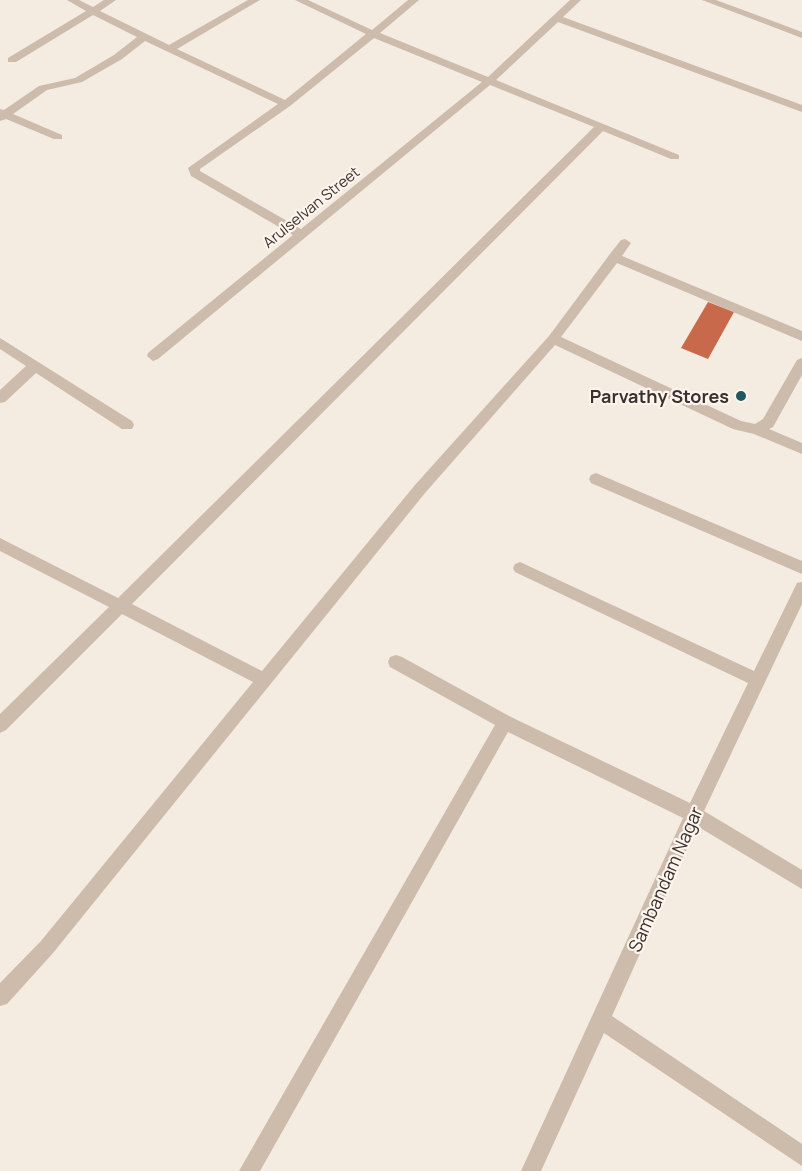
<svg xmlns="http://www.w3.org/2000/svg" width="802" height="1171" font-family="Manrope,sans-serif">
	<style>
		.building { fill: #c8694b }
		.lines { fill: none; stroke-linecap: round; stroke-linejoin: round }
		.street { fill: #cdbbac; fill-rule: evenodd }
		.poi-dot { fill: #1f5a5e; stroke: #fbf5ee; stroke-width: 2 }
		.labels { text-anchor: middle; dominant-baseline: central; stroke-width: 4.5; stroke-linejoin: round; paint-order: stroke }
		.far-street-label { font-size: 15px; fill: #3b302b; stroke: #fbf5ee }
		.poi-label { font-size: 18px; font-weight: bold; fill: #3b302b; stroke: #fbf5ee; text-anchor: end }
		.street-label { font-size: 18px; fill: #3b302b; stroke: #fbf5ee }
	</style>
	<rect width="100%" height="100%" fill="#f4ebe1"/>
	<path class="building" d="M 708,302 L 734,312 L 708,359 L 681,348 Z"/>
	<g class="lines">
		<path class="street" d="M 67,0 L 79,0 L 93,7 L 104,0 L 116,0 L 100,11 L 169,45 L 248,0 L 260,0 L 177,49 L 285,100 L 366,34 L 295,0 L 308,0 L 372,30 L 408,0 L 419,0 L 380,33 L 488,77 L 570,0 L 581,0 L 563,17 L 802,105 L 802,112 L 558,22 L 496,80 L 679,155 L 679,159 L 671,159 L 603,131 L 132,604 L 262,671 L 415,485 L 549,336 L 610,254 L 621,240 L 625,239 L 631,243 L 622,256 L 802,331 L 802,341 L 617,263 L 561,337 L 741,421 L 755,424 L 763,419 L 797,360 L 802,358 L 802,375 L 773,427 L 769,429 L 802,443 L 802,454 L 754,434 L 733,429 L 555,345 L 425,493 L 53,953 L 7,1004 L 0,1006 L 0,983 L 41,941 L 253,682 L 122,614 L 6,730 L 0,733 L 0,714 L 109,607 L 0,551 L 0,538 L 118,598 L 594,127 L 490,85 L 158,359 L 153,361 L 147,356 L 148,353 L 293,235 L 191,176 L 188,168 L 278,104 L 145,41 L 122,59 L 82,82 L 47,90 L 13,114 L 62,135 L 62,139 L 54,139 L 6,119 L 0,121 L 0,109 L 4,110 L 39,86 L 75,78 L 114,55 L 137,37 L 93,15 L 16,62 L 8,62 L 8,58 L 86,11 ZM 374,38 L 482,82 L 301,229 L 200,171 L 200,169 L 290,106 Z
			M 702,0 L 716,0 L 802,32 L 802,38 Z
			M 0,338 L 132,421 L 134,425 L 132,429 L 122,429 L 36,373 L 5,402 L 0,403 L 0,390 L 26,366 L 0,349 Z
			M 596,473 L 802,561 L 802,574 L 591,483 L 589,479 L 591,475 Z
			M 520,562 L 754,671 L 797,583 L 802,582 L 802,604 L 704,811 L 802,870 L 802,889 L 697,826 L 612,1016 L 802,1144 L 802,1166 L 604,1033 L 541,1171 L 521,1171 L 683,818 L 508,732 L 260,1171 L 239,1171 L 495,725 L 390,667 L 388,662 L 390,657 L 396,655 L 402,657 L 511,717 L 690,803 L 748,683 L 515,572 L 513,568 L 515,564 Z"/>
	</g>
	<circle class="poi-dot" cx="741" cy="396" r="6"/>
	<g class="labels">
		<g class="far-street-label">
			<text transform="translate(311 207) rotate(-39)">Arulselvan Street</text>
		</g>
		<g class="poi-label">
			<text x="729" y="396">Parvathy Stores</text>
		</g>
		<g class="street-label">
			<text transform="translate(665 879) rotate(-66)">Sambandam Nagar</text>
		</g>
	</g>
</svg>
